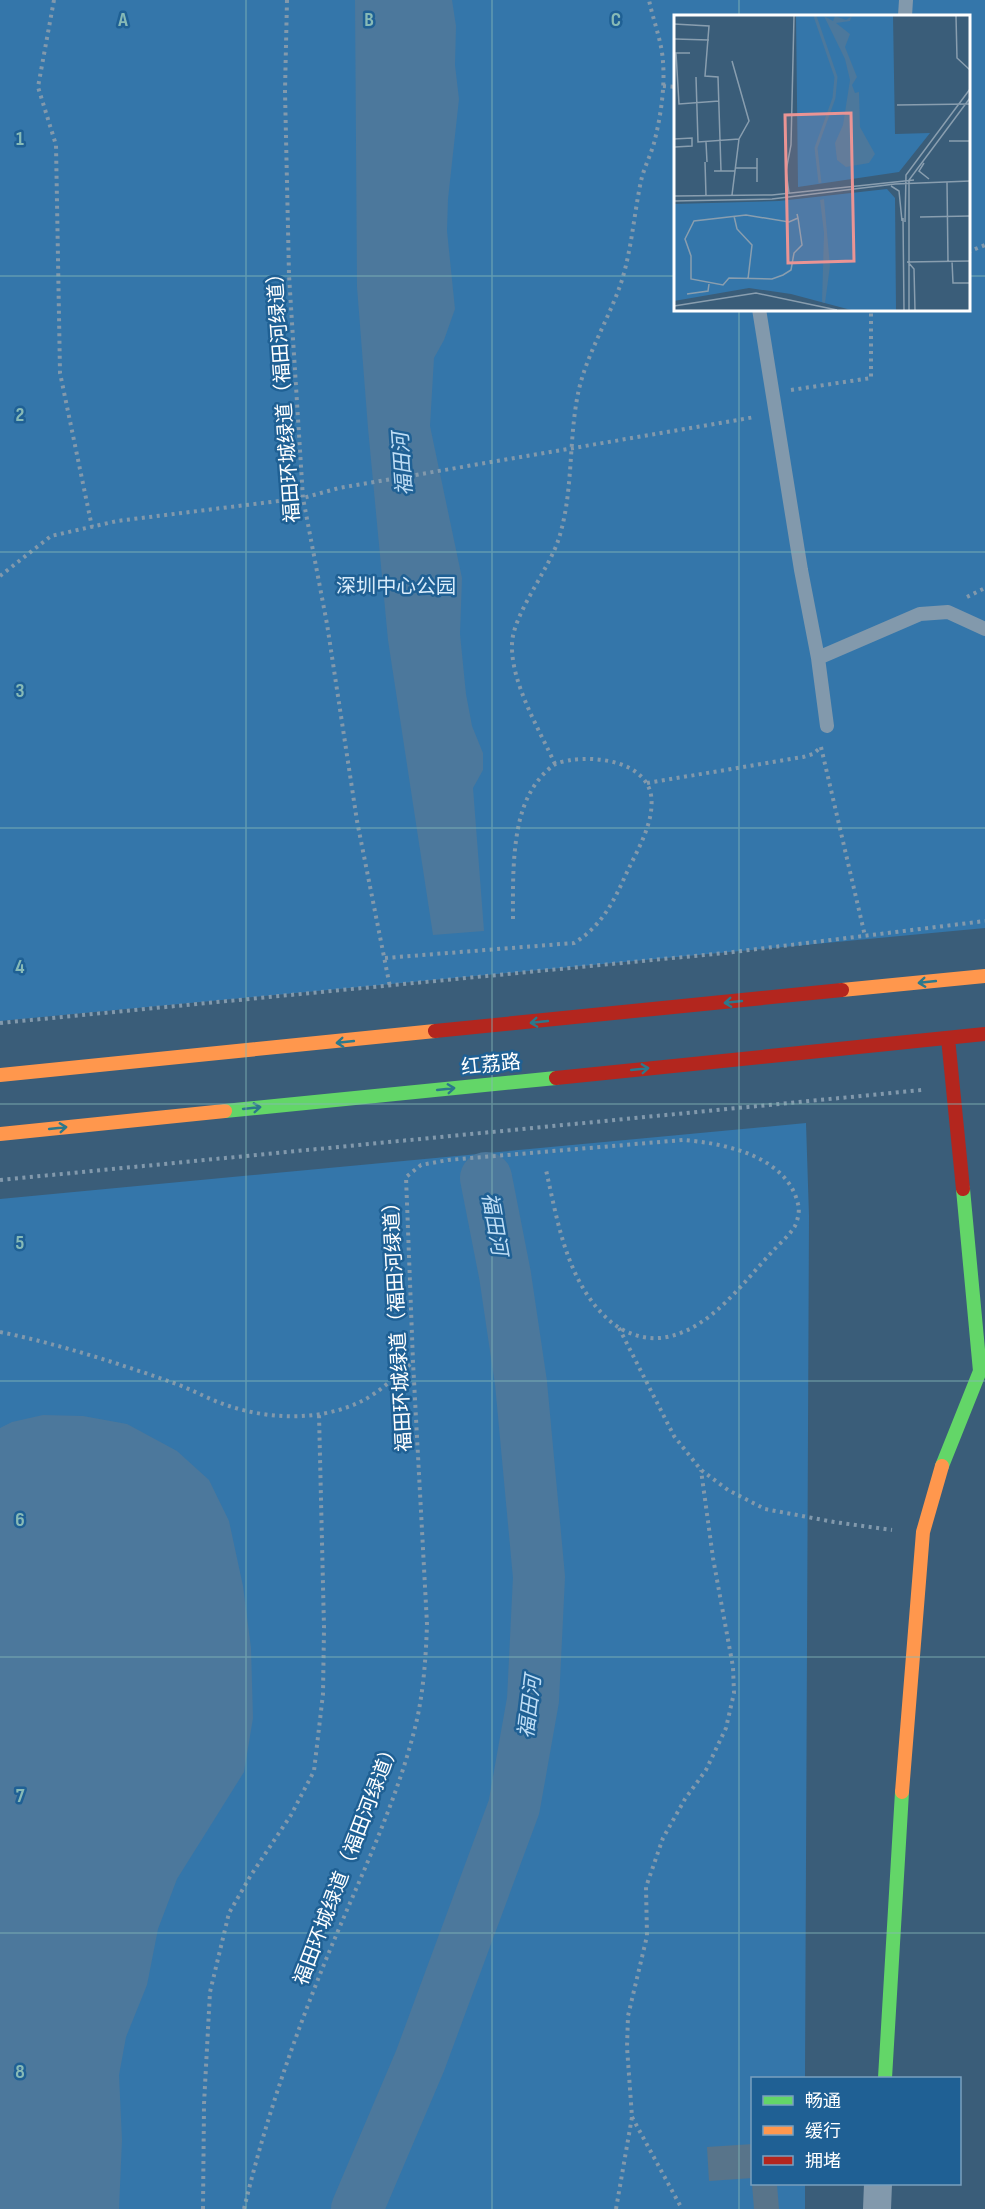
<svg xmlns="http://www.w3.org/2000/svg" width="985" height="2209" font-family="'Sofia Sans Condensed','Noto Sans SC',sans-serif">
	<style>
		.green { fill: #3476aa; fill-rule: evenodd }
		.water { fill: #4c789c }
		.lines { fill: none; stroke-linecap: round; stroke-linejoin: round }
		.river { stroke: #4c789c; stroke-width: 52 }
		.building { fill: #58748a }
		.path { stroke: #8299ac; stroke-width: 4; stroke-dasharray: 3 4.5; stroke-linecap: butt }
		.lane { stroke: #8299ac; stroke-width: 14 }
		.street { stroke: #8299ac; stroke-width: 28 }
		.fast { stroke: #63d668; stroke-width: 14 }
		.slow { stroke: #ff974d; stroke-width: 14 }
		.jam { stroke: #b3261e; stroke-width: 14 }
		.oneway { stroke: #2d788b }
		.grid { fill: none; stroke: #87bab6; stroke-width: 1.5; stroke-opacity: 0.55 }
		.labels { text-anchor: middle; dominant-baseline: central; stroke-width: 5; stroke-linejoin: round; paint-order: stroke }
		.street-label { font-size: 20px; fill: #fff; stroke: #1f6094 }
		.park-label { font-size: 20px; fill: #d8ebfa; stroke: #1f6094 }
		.water-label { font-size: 21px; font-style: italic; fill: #beddf5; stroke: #1f6094 }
		.inset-river { fill: none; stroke: #4c789c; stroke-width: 3 }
		.inset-road { fill: none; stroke: #899eaf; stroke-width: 1.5 }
		.view { fill: #ea9494; fill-opacity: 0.15; stroke: #ea9494; stroke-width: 3 }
		.inset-edge { fill: none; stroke: #fff; stroke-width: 3 }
		.grid-label { font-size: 20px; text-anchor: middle; font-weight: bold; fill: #87bab6; stroke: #1f6094; stroke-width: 5; stroke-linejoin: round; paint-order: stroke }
	</style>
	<rect width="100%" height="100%" fill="#3a5d79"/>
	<path class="green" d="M 0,0 L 985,0 L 985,928 L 0,1021 ZM 676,16 L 968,16 L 968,309 L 676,309 Z
		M 806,1123 L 809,1216 L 805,2078 L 752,2078 L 752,2184 L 805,2184 L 805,2209 L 0,2209 L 0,1199 Z"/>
	<path class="water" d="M 355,0 L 452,0 L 456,26 L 455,65 L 459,99 L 448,199 L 447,231 L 455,309 L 444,340 L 434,358 L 430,426 L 462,578 L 460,634 L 466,694 L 472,726 L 483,753 L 483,770 L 473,788 L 484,931 L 433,935 L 388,640 L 368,428 L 357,287 Z
		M 43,1415 L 83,1416 L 127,1424 L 177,1451 L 209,1480 L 229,1521 L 243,1586 L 251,1648 L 253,1718 L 244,1772 L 177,1879 L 158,1929 L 147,1985 L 126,2037 L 119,2075 L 122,2140 L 119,2209 L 0,2209 L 0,1428 L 12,1422 Z"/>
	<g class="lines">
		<path class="river" d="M 357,2209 L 420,2061 L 514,1807 L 533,1700 L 539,1577 L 521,1383 L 505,1275 L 486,1178"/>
	</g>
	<path class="building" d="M 753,2144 L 753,2178 L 709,2181 L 707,2147 Z
		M 752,2184 L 777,2184 L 779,2209 L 754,2209 Z"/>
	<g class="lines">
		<path class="path" d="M 54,0 L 38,87 L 56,145 L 60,373 L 92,527
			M 287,0 L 285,91 L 289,275 L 303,498 L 327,624 L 357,821 L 390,987
			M 663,86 L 676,87
			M 968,252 L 985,245
			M 791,390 L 871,378 L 871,309
			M 0,576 L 51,536 L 117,521 L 303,498 L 339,488 L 755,417
			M 967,597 L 985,588
			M 821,747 L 865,936
			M 555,764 C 539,729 511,683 512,645 C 512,615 549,570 559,538 C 574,490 568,438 579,389 C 588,351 610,317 622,280 C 632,247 634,214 641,181 C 644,167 652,153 655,139 C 661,115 665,86 663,62 C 662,42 653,20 649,0
			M 647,783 L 803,757 L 813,754 L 821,747
			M 385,958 L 574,943 C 602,926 614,901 627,872 C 638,849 655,821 651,795 C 645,762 598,756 571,760 C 566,761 558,762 554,765 C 545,771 535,783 530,793 C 511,827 513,884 513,922
			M 0,1023 L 725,953 L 985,921
			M 0,1180 L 922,1090
			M 619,1328 L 674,1436 L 701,1470 L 728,1490 L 765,1509 L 834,1522 L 892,1530
			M 0,1332 C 59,1344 117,1363 174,1383 C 193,1390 210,1400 229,1406 C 271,1420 322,1421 362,1401 C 380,1392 397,1375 413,1362
			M 632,2117 L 682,2209
			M 203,2209 L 204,2104 L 210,1992 L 229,1913 L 251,1875 L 291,1815 L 314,1771 L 323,1694 L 324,1628 L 319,1414
			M 244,2209 C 264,2125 292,2043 325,1962 C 358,1881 399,1800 418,1715 C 424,1684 426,1655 427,1624 L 413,1362 L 406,1177 L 421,1165 L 448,1160 L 683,1140 C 724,1143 787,1156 798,1204 C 800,1211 798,1219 795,1226 C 789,1236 779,1244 771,1253 C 743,1283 712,1326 671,1336 C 650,1342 627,1335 611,1322 C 567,1284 558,1223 546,1170
			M 616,2209 L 632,2117 L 627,2047 L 628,2016 L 647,1936 L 646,1887 L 663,1838 L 685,1799 L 706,1770 L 726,1728 L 734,1693 L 733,1667 L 713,1558 L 701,1470"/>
		<path class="lane" d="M 905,16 L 906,0
			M 759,309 L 801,570 L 818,658 L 827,726
			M 818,658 L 920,614 L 948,612 L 985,629"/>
		<path class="street" d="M 877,2209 L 878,2184"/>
		<path class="fast" d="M 225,1111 L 556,1078
			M 942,1466 L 980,1371 L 963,1189
			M 885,2078 L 902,1792"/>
		<path class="slow" d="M 842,990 L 985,976
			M 0,1075 L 435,1031
			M 0,1134 L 225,1111
			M 902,1792 L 923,1532 L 942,1466"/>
		<path class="jam" d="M 435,1031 L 842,990
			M 948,1038 L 963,1189
			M 556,1078 L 985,1034"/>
	</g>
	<defs><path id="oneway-shaft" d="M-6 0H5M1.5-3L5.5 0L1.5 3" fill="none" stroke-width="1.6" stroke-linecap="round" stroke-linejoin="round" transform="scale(1.5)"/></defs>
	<g class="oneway">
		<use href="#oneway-shaft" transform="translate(927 982) rotate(174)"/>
		<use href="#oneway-shaft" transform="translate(733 1002) rotate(174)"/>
		<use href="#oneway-shaft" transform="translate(539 1022) rotate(174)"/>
		<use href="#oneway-shaft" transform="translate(345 1042) rotate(174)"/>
		<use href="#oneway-shaft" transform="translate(640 1069) rotate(-6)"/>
		<use href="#oneway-shaft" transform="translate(446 1089) rotate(-6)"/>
		<use href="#oneway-shaft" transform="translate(252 1108) rotate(-6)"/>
		<use href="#oneway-shaft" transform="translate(58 1128) rotate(-6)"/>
	</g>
	<path class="grid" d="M 246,0 L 246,2209M 492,0 L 492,2209M 739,0 L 739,16M 0,276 L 676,276M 968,276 L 985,276M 739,309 L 739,2209M 0,552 L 985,552M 0,828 L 985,828M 0,1104 L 985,1104M 0,1381 L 985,1381M 0,1657 L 985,1657M 0,1933 L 985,1933"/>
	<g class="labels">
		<g class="street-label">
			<text transform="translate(284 393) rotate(-94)">福田环城绿道（福田河绿道）</text>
			<text transform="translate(491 1065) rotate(-6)">红荔路</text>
			<text transform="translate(398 1322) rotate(-93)">福田环城绿道（福田河绿道）</text>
			<text transform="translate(347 1863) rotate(-69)">福田环城绿道（福田河绿道）</text>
		</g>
		<g class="park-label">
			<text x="396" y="587">深圳中心公园</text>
		</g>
		<g class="water-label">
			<text transform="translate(403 464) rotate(-94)">福田河</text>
			<text transform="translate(494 1224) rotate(80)">福田河</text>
			<text transform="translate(530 1707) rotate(-83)">福田河</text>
		</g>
	</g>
	<g transform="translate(674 15)">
		<rect width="296" height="296" fill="#3a5d79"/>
		<path d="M 122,1 L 219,1 L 221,119 L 256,118 L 225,157 L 124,172 ZM 213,174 L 221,183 L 222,295 L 177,295 L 117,279 L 75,273 L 0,286 L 0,189 L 105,186 Z" fill="#3476aa"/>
		<path d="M 150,1 L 159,6 L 161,1 L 172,5 L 178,1 L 176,6 L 162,8 L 176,19 L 171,32 L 183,62 L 178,70 L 181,78 L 185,77 L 186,112 L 201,139 L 195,148 L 172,152 L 163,145 L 161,128 L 169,110 L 176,65 L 171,44 ZM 150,184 L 156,251 L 151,288 L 148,287 L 150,218 L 146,185 Z" fill="#4c789c"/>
		<path class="inset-river" d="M 141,1 L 162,62 L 160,83 L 142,133 L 146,168"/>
		<path class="inset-road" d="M 282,1 L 283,43 L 296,55M 0,9 L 35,11 L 31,61 L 44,62 L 47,156M 1,24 L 35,25M 16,38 L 2,38 L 5,89 L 45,86M 22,62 L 24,127 L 65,124M 223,90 L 296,89M 0,124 L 18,123 L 18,131 L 1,132M 275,126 L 296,126M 32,127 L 33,147M 31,147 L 32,181M 250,148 L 245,156 L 255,164M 61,153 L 83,153M 40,156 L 61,156M 83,167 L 83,143M 273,167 L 274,246M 217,171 L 225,176 L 228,206M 115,178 L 112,156 L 117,130 L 120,1M 58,180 L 65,124 L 75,106 L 58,46M 0,181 L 98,180 L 240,165M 0,186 L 98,184 L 221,169 L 296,166M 123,199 L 124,203 L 115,207 L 72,200 L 20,206 L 11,224 L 17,241 L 17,264 L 49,270 L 55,263 L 98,264 L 109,260 L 117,255 L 120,238 L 128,230 L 124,203M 60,201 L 63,214 L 78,230 L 74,264M 246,202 L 296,201M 229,203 L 230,295M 231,207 L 232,160 L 296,74M 278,246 L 279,268 L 296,268M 233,247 L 296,246M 234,247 L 240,254 L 241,295M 13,279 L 34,276 L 35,269M 0,291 L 82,278 L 163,295M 235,295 L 235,165 L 296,83"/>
		<path class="view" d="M 177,98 L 180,246 L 114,248 L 111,100 Z"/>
		<rect width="296" height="296" class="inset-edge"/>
	</g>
	<g class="grid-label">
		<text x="123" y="26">A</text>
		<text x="369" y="26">B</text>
		<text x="616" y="26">C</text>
		<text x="20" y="145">1</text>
		<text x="20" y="421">2</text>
		<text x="20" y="697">3</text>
		<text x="20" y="973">4</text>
		<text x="20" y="1249">5</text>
		<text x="20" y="1526">6</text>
		<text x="20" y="1802">7</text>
		<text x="20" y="2078">8</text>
	</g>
	<rect x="751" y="2077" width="210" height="108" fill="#1f6094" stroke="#79a0bf" stroke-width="1.5"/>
	<rect x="763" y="2096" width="30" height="9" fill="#63d668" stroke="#79a0bf" stroke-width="1.5"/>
	<text x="805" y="2107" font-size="18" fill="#ffffff">畅通</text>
	<rect x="763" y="2126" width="30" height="9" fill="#ff974d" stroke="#79a0bf" stroke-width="1.5"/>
	<text x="805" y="2137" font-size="18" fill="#ffffff">缓行</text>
	<rect x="763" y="2156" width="30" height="9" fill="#b3261e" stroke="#79a0bf" stroke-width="1.5"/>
	<text x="805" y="2167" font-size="18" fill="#ffffff">拥堵</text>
</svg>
